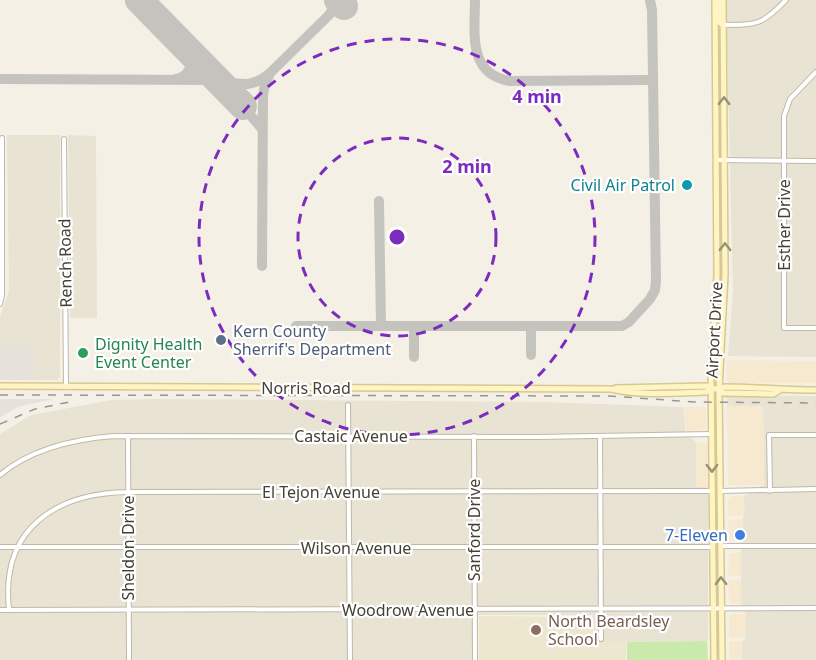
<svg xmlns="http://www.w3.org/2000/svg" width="816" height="660" font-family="'Noto Sans',sans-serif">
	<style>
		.residential { fill: #e8e3d3 }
		.commercial { fill: #f7e9d0 }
		.industrial { fill: #e6e1db }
		.education { fill: #ede7cf }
		.green { fill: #caeaac }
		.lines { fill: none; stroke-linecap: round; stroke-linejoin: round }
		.taxiway { stroke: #c5c3be; stroke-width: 10 }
		.runway { stroke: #c5c3be; stroke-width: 28 }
		.street-casing { stroke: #bfb9a8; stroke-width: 6 }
		.secondary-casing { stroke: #d6c993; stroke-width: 8 }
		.street { stroke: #fff; stroke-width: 4 }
		.secondary { stroke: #fff5c4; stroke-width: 5 }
		.rail { stroke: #969696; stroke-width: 1.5; stroke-dasharray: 8 8; stroke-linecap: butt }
		.oneway { stroke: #999275 }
		.ring { fill: none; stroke: #7b2cbf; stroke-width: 3; stroke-dasharray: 10 8 }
		.culture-dot { fill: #0f9aa8; stroke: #fff; stroke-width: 2 }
		.service-dot { fill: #5c6f8a; stroke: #fff; stroke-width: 2 }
		.leisure-dot { fill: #2e9e5b; stroke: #fff; stroke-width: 2 }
		.shop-dot { fill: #3f7fe0; stroke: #fff; stroke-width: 2 }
		.education-dot { fill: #8d6e63; stroke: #fff; stroke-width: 2 }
		.labels { text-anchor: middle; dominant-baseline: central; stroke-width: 4.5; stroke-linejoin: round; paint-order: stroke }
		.culture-label { font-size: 16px; fill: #0d838f; stroke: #fff; text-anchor: end }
		.street-label { font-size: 16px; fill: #464135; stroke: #fff }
		.service-label { font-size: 16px; fill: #4e5e75; stroke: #fff; text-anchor: start }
		.leisure-label { font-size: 16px; fill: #27864d; stroke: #fff; text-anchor: start }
		.shop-label { font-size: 16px; fill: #366cbe; stroke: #fff; text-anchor: end }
		.education-label { font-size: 16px; fill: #785e54; stroke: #fff; text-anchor: start }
		.centre { fill: #7b2cbf; stroke: #fff; stroke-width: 3 }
		.ring-label { font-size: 18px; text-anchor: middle; font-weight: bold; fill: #7b2cbf; stroke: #fff; stroke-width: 4.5; stroke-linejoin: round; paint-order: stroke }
	</style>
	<rect width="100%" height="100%" fill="#f4f0e6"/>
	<path class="residential" d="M 726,0 L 816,0 L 816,357 L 728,356 L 733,292 Z
		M 7,135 L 60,135 L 60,377 L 57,380 L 34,380 L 34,345 L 0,345 L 0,317 L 9,290 Z
		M 68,135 L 96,136 L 97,318 L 70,318 Z
		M 727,395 L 816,396 L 816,660 L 742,660 L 742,641 L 746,637 L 746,614 L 741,604 L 741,552 L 744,496 L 764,485 L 763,406 L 727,406 Z
		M 151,399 L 543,402 L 684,407 L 685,431 L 696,442 L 696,486 L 708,487 L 708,641 L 595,642 L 593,615 L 478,615 L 478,660 L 0,660 L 0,434 L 31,415 L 112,400 Z"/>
	<path class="commercial" d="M 727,360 L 816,361 L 816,383 L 730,383 L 727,381 Z
		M 727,406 L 763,406 L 764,485 L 728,485 Z
		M 685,407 L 706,407 L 706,427 L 704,430 L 686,431 Z
		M 696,442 L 707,443 L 708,487 L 696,487 Z
		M 732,496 L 744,496 L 745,515 L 728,516 L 728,500 Z
		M 743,519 L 743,541 L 730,540 L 728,520 Z
		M 741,552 L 741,576 L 728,576 L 729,554 Z
		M 728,580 L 741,580 L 741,604 L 732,604 L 729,601 Z
		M 731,614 L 746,614 L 746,637 L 729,638 L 729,618 Z
		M 729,641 L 742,641 L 742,660 L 729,660 Z"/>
	<path class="industrial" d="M 0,345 L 34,345 L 34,380 L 0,380 Z
		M 0,399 L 54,399 L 20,406 L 0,417 Z"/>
	<path class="education" d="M 479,616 L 592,617 L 594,642 L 626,642 L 626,660 L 479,660 Z"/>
	<path class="green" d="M 707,641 L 708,660 L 627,660 L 627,642 Z"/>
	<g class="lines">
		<path class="taxiway" d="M 475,0 C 475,32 467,74 510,81 L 646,80 L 650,80 L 653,84
			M 158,20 L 190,55 C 193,67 188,77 176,79
			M 189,50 L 222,80
			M 0,79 L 213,80 C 237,82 249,91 270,73 L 328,16 L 341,0
			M 243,106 L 262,129
			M 379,201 L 381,326
			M 262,266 L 263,95 L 265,84 L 269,76
			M 296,326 L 622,326 L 629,322 L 650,299 L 655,290 L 656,281 L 652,10 L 650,0
			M 414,326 L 414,357
			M 531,355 L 531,326"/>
		<path class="runway" d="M 139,0 L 243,106
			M 338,0 L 344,6"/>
		<defs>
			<path id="street" d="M 723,25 C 757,25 762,25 786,0
				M 816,72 L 790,99 L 784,116 L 784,328 L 816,328
				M 64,139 L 66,387
				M 716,160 L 816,161
				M 0,304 L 2,295 L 2,138
				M 348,405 L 350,660
				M 128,436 L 129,660
				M 474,436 L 475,660
				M 600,436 L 601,639
				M 0,475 C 31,449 74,439 114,436 L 536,437 L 711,434
				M 721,491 L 816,489
				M 770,491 L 769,435 L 816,435
				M 721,546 L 816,546
				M 0,547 L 712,547
				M 9,609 C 0,527 58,493 128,492 L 712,491
				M 0,610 L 816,608"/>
			<path id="secondary" d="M 719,0 L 719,22 L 723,25
				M 0,386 L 611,389 C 642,396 675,393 706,392 L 711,389
				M 616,388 L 707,386 C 713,390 718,390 724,387 C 755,387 785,390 816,390
				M 719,389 L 723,393 L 773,394 L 780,390
				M 714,660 L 711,373 L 717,275 L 715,0
				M 722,660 L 719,389 L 725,274 L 723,0"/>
		</defs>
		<use href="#street" class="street-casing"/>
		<use href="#secondary" class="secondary-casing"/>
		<use href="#street" class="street"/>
		<use href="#secondary" class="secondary"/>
		<path class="rail" d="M 0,395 L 609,396 L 694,402 L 816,403
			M 0,424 L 35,409 L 74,401"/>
	</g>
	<defs><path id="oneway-chevron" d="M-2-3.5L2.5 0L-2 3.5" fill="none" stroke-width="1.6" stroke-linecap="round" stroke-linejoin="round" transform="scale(1.5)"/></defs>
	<g class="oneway">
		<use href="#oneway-chevron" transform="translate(724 101) rotate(-90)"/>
		<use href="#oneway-chevron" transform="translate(725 247) rotate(-90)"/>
		<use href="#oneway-chevron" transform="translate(712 468) rotate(90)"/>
		<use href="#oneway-chevron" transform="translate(721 581) rotate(-91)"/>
	</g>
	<g class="ring">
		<circle cx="397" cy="237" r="99"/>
		<circle cx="397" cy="237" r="198"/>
	</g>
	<circle class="culture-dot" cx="687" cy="185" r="6"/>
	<circle class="service-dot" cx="221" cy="340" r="6"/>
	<circle class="leisure-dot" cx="83" cy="353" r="6"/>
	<circle class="shop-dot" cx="740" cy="535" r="6"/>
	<circle class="education-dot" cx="536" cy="630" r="6"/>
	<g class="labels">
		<g class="culture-label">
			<text x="675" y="185">Civil Air Patrol</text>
		</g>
		<g class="street-label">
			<text transform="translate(784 225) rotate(-90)">Esther Drive</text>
			<text transform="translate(65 263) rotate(-91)">Rench Road</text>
			<text transform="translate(714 330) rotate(-87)">Airport Drive</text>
			<text x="306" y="388">Norris Road</text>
			<text x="351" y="436">Castaic Avenue</text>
			<text x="321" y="492">El Tejon Avenue</text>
			<text transform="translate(474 530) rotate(-90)">Sanford Drive</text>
			<text transform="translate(128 548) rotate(-90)">Sheldon Drive</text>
			<text x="356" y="548">Wilson Avenue</text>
			<text x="408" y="610">Woodrow Avenue</text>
		</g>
		<g class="service-label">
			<text x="233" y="331">Kern County<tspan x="233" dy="18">Sherrif's Department</tspan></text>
		</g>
		<g class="leisure-label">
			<text x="95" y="344">Dignity Health<tspan x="95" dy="18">Event Center</tspan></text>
		</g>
		<g class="shop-label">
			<text x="728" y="535">7-Eleven</text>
		</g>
		<g class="education-label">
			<text x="548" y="621">North Beardsley<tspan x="548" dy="18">School</tspan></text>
		</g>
	</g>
	<circle cx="397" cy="237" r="9" class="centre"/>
	<g class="ring-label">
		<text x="537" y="103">4 min</text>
		<text x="467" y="173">2 min</text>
	</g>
</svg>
